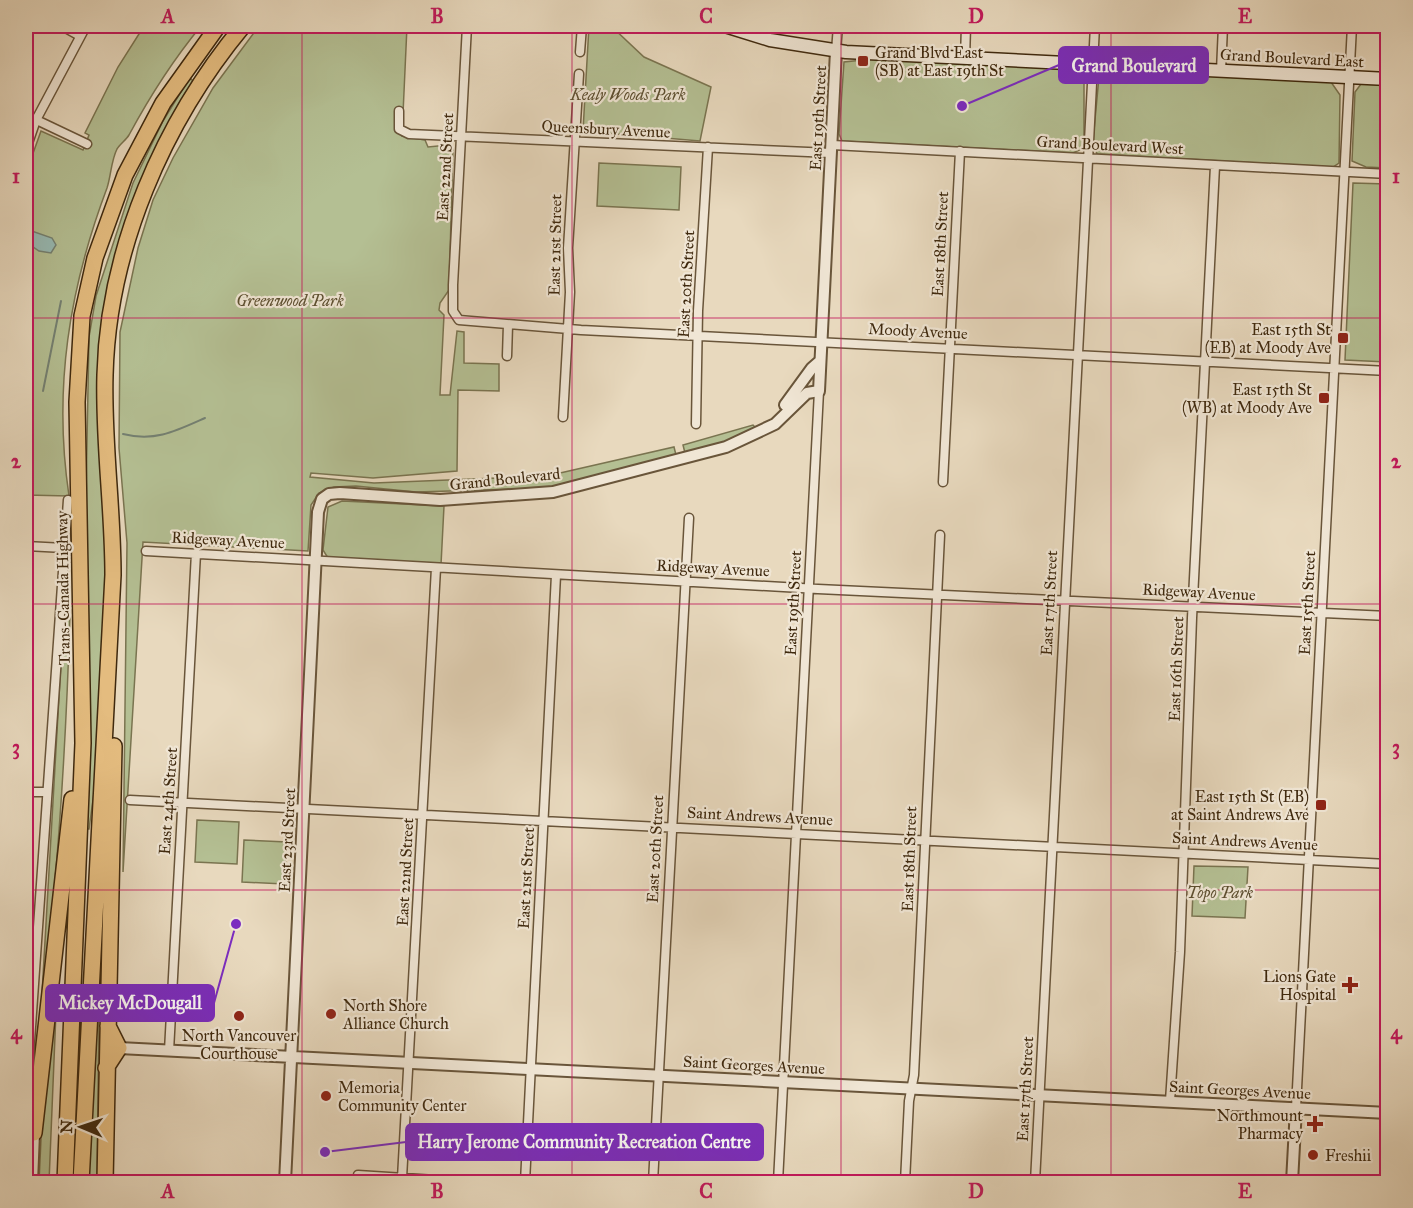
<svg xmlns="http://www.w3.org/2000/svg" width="1413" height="1208" font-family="'IM FELL Great Primer',serif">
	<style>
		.green { fill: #b4bf93; stroke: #7a7450; stroke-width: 1.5 }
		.water { fill: #97bab4; stroke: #748072; stroke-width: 1.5 }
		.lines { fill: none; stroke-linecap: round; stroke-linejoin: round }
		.stream { stroke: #748072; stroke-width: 2 }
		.minor-casing { stroke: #69553a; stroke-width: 11 }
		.tertiary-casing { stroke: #69553a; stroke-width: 14 }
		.secondary-casing { stroke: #3f290e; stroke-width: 15 }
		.motorway-casing { stroke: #3f290e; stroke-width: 18 }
		.minor { stroke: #f0e6d5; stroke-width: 8 }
		.tertiary { stroke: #f0e6d5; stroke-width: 10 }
		.secondary { stroke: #f0e6d5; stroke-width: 12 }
		.motorway { stroke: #e4bc7f; stroke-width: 15 }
		.grid { fill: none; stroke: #c2185b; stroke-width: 1.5; stroke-opacity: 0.55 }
		.poi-dot { fill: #8f2418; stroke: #f0e6d5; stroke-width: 2 }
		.labels { text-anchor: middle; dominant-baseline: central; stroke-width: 4.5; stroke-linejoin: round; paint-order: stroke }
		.poi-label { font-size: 16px; fill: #3f290e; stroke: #f0e6d5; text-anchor: end }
		.street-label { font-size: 16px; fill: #3f290e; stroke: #f0e6d5 }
		.park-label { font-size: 16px; font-style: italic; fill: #5c4e2f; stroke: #f0e6d5 }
		.leader { fill: none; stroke: #7b2cbf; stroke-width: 2 }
		.callout-dot { fill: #7b2cbf; stroke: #f0e6d5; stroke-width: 2 }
		.callout { fill: #7b2cbf; stroke: #7b2cbf; stroke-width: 2 }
		.callout-label { font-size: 18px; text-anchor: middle; font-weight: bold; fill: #fff }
		.neatline { fill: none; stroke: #c2185b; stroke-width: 2 }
		.grid-label { font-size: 20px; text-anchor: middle; font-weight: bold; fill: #c2185b }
	</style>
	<rect width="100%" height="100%" fill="#e8d9be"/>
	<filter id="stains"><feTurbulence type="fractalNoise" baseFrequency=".00333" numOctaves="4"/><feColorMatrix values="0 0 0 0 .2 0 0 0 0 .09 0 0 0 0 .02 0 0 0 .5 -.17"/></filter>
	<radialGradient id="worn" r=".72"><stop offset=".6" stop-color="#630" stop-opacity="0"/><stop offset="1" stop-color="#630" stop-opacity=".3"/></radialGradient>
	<path class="green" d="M 144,26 L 201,26 C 173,60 150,96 129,135 C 126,140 120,144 117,149 C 111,161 111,176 107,188 C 69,289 53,389 69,496 L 26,495 L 26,173 L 41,131 L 83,150 L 89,135 L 85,133 L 118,67 Z
		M 259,26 L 407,26 L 402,136 L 425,140 L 428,147 L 448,145 L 453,149 L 449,290 L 440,303 L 439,310 L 444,315 L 440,395 L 450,395 L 457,331 L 464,332 L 464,363 L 499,364 L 499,391 L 458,390 L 457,471 L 373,478 L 311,473 L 310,477 L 374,483 L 547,476 L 674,447 L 676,455 L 554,488 L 416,492 L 356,486 L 334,487 L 319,493 L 311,505 L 308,551 L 143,542 L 123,872 L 127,543 L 119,448 L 120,332 L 138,248 L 153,200 L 173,158 L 213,88 Z
		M 589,26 L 611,26 L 644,57 L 711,87 L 700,141 L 583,131 Z
		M 882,58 L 1084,69 L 1084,148 L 1073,153 L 842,141 L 839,134 L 844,62 Z
		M 1105,72 L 1141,72 L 1331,82 L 1340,95 L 1339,163 L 1333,167 L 1097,154 L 1093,141 L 1099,77 Z
		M 191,79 L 193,81 L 191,88 L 118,257 L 105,484 L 106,576 L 97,771 L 89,829 L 86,829 L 85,545 L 89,337 L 96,296 L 133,183 L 163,121 L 187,82 Z
		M 1361,84 L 1387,85 L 1387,168 L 1366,167 L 1352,161 L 1355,92 Z
		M 599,163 L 681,167 L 679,210 L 597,206 Z
		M 1353,183 L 1387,184 L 1387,362 L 1345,360 Z
		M 753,425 L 755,427 L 734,440 L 685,453 L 683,445 Z
		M 342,501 L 444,506 L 441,565 L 328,558 L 323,550 L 328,507 Z
		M 70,614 C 66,747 58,880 41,1011 L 63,627 Z
		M 197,820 L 239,822 L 237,864 L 195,862 Z
		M 244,840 L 287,842 L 284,884 L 242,882 Z
		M 1194,866 L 1248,867 L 1245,918 L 1192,916 Z
		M 100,920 L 97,1182 L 87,1182 Z
		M 59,939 L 49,1182 L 39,1182 L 42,1118 Z"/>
	<path class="water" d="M 26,229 L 52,238 L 56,245 L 51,253 L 39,251 L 26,242 Z"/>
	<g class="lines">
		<path class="stream" d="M 43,391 L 61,301
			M 123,434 C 155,442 176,431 205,418"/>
		<defs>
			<path id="minor" d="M 62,26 L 80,36
				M 467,26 L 453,285 L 453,311 L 459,320 L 581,330 L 1388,371
				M 836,51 L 838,26
				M 580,52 L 582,26
				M 965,59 L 966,26
				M 1221,71 L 1223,26
				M 399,111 L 399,129 L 409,134 L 831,153
				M 26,115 L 87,144
				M 832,145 L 1388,174
				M 26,149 L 36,120 L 86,26
				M 507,356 L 508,325
				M 563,417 L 570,292 L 568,248 L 579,74
				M 696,424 L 698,311 L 708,147
				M 943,482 L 960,151
				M 26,546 L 64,548
				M 146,551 L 818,589 L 1388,616
				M 26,792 L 47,792
				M 130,800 L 1388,864
				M 169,1051 L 196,553
				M 1170,1101 L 1180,952 L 1192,618 L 1215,166
				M 31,1105 L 30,1041 L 68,500
				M 1296,1108 L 1352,26
				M 358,1175 L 467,1182
				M 402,1178 L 436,568
				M 525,1182 L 556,575
				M 653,1182 L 689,518
				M 778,1182 L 819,391
				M 905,1182 L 909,1101 L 914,1075 L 940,535
				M 1035,1182 L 1095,26"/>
			<path id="tertiary" d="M 785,405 L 812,368 L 820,361
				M 119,1048 L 1388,1113
				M 32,1182 L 34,1133
				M 285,1182 L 318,512 L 322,499 L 329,494 L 340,493 L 440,500 L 553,492 L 726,447 L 775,424 L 807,393 L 819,391 L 836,51
				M 1292,1182 L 1296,1108"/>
			<path id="secondary" d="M 725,26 L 770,40 L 846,52 L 1388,79"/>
			<path id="motorway" d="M 106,1068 L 119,1048 L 108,1026
				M 34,1133 L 72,799
				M 65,1182 L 83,743 L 77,402 L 82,316 L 95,258 L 125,175 L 163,103 L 218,26
				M 81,1182 L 113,575 C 113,508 103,441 105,375 C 108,249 164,121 243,26
				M 105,1182 L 114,746"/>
		</defs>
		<use href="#minor" class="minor-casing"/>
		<use href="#tertiary" class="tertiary-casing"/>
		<use href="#secondary" class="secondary-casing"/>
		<use href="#motorway" class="motorway-casing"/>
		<use href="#minor" class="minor"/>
		<use href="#tertiary" class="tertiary"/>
		<use href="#secondary" class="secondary"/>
		<use href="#motorway" class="motorway"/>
	</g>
	<path class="grid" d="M 302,26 L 302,1182M 572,26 L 572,1182M 841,26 L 841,1182M 1111,26 L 1111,1182M 26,318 L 1388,318M 26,604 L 1388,604M 26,890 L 1388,890"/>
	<g class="poi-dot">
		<rect x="857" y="55" width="12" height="12" rx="3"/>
		<rect x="1337" y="332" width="12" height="12" rx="3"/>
		<rect x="1318" y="392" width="12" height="12" rx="3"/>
		<rect x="1315" y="799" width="12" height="12" rx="3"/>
		<path d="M1347 976h6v6h6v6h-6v6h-6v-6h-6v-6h6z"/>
		<circle cx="331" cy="1014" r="6"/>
		<circle cx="239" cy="1016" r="6"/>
		<circle cx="326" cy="1096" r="6"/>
		<path d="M1312 1115h6v6h6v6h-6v6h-6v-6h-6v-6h6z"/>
		<circle cx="1313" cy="1155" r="6"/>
	</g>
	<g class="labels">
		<g class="poi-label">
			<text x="875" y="52" text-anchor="start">Grand Blvd East<tspan x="875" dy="18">(SB) at East 19th St</tspan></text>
			<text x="1331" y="329">East 15th St<tspan x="1331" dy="18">(EB) at Moody Ave</tspan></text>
			<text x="1312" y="389">East 15th St<tspan x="1312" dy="18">(WB) at Moody Ave</tspan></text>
			<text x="1309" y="796">East 15th St (EB)<tspan x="1309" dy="18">at Saint Andrews Ave</tspan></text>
			<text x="1336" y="976">Lions Gate<tspan x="1336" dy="18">Hospital</tspan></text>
			<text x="343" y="1005" text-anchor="start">North Shore<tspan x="343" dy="18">Alliance Church</tspan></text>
			<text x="239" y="1035" text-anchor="middle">North Vancouver<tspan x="239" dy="18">Courthouse</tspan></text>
			<text x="338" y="1087" text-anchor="start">Memoria<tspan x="338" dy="18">Community Center</tspan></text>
			<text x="1303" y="1115">Northmount<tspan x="1303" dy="18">Pharmacy</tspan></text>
			<text x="1325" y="1155" text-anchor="start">Freshii</text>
		</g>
		<g class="street-label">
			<text transform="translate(1292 58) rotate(3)">Grand Boulevard East</text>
			<text transform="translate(818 118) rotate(-87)">East 19th Street</text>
			<text transform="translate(606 129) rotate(3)">Queensbury Avenue</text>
			<text transform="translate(1110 145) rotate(3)">Grand Boulevard West</text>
			<text transform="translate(445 167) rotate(-87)">East 22nd Street</text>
			<text transform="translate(940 244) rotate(-87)">East 18th Street</text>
			<text transform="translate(555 245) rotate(-89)">East 21st Street</text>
			<text transform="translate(686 284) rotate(-87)">East 20th Street</text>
			<text transform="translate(918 331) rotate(3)">Moody Avenue</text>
			<text transform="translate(505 479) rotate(-6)">Grand Boulevard</text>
			<text transform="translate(228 540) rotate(3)">Ridgeway Avenue</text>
			<text transform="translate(713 568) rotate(3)">Ridgeway Avenue</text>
			<text transform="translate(63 588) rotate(-91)">Trans-Canada Highway</text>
			<text transform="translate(1199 592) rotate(3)">Ridgeway Avenue</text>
			<text transform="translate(793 603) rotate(-87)">East 19th Street</text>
			<text transform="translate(1049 603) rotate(-87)">East 17th Street</text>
			<text transform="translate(1307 603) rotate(-87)">East 15th Street</text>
			<text transform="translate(1176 669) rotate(-88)">East 16th Street</text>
			<text transform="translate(168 801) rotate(-86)">East 24th Street</text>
			<text transform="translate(760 816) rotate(3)">Saint Andrews Avenue</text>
			<text transform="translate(287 840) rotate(-87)">East 23rd Street</text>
			<text transform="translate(1245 841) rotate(3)">Saint Andrews Avenue</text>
			<text transform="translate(655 849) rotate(-87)">East 20th Street</text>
			<text transform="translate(909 859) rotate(-88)">East 18th Street</text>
			<text transform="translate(405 872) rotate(-87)">East 22nd Street</text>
			<text transform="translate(526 878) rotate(-87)">East 21st Street</text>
			<text transform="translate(754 1065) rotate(3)">Saint Georges Avenue</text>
			<text transform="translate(1025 1089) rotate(-87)">East 17th Street</text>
			<text transform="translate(1240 1090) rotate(3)">Saint Georges Avenue</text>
		</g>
		<g class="park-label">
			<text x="628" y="94">Kealy Woods Park</text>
			<text x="290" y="300">Greenwood Park</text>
			<text x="1220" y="892">Topo Park</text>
		</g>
	</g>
	<path class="leader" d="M962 106L1059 65M236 924L214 1003M325 1152L406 1142"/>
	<g class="callout-dot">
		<circle cx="962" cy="106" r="6"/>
		<circle cx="236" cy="924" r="6"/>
		<circle cx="325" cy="1152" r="6"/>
	</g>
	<g class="callout">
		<rect x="1059" y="47" width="149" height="36" rx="6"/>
		<rect x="46" y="985" width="168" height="36" rx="6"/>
		<rect x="406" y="1124" width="357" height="36" rx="6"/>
	</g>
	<g class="callout-label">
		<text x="1134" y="72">Grand Boulevard</text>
		<text x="130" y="1009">Mickey McDougall</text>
		<text x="584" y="1148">Harry Jerome Community Recreation Centre</text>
	</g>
	<rect width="1413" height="1208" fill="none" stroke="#e8d9be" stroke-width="66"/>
	<g transform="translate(81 1127) rotate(272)" stroke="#f0e6d5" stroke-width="4.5" paint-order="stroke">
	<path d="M0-4.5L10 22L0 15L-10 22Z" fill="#3f290e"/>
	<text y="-9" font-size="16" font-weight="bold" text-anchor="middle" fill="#3f290e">N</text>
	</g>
	<rect x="33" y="33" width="1347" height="1142" class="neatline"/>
	<g class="grid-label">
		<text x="168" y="23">A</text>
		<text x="437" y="23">B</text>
		<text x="706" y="23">C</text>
		<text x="976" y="23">D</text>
		<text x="1245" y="23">E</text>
		<text x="16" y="183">1</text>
		<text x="1396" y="183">1</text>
		<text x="16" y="468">2</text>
		<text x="1396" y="468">2</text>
		<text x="16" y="754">3</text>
		<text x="1396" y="754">3</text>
		<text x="16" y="1039">4</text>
		<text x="1396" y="1039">4</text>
		<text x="168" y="1198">A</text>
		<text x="437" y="1198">B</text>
		<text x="706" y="1198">C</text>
		<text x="976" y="1198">D</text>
		<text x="1245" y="1198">E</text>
	</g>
	<rect width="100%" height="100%" filter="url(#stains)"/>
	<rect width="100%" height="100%" fill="url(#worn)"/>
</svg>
